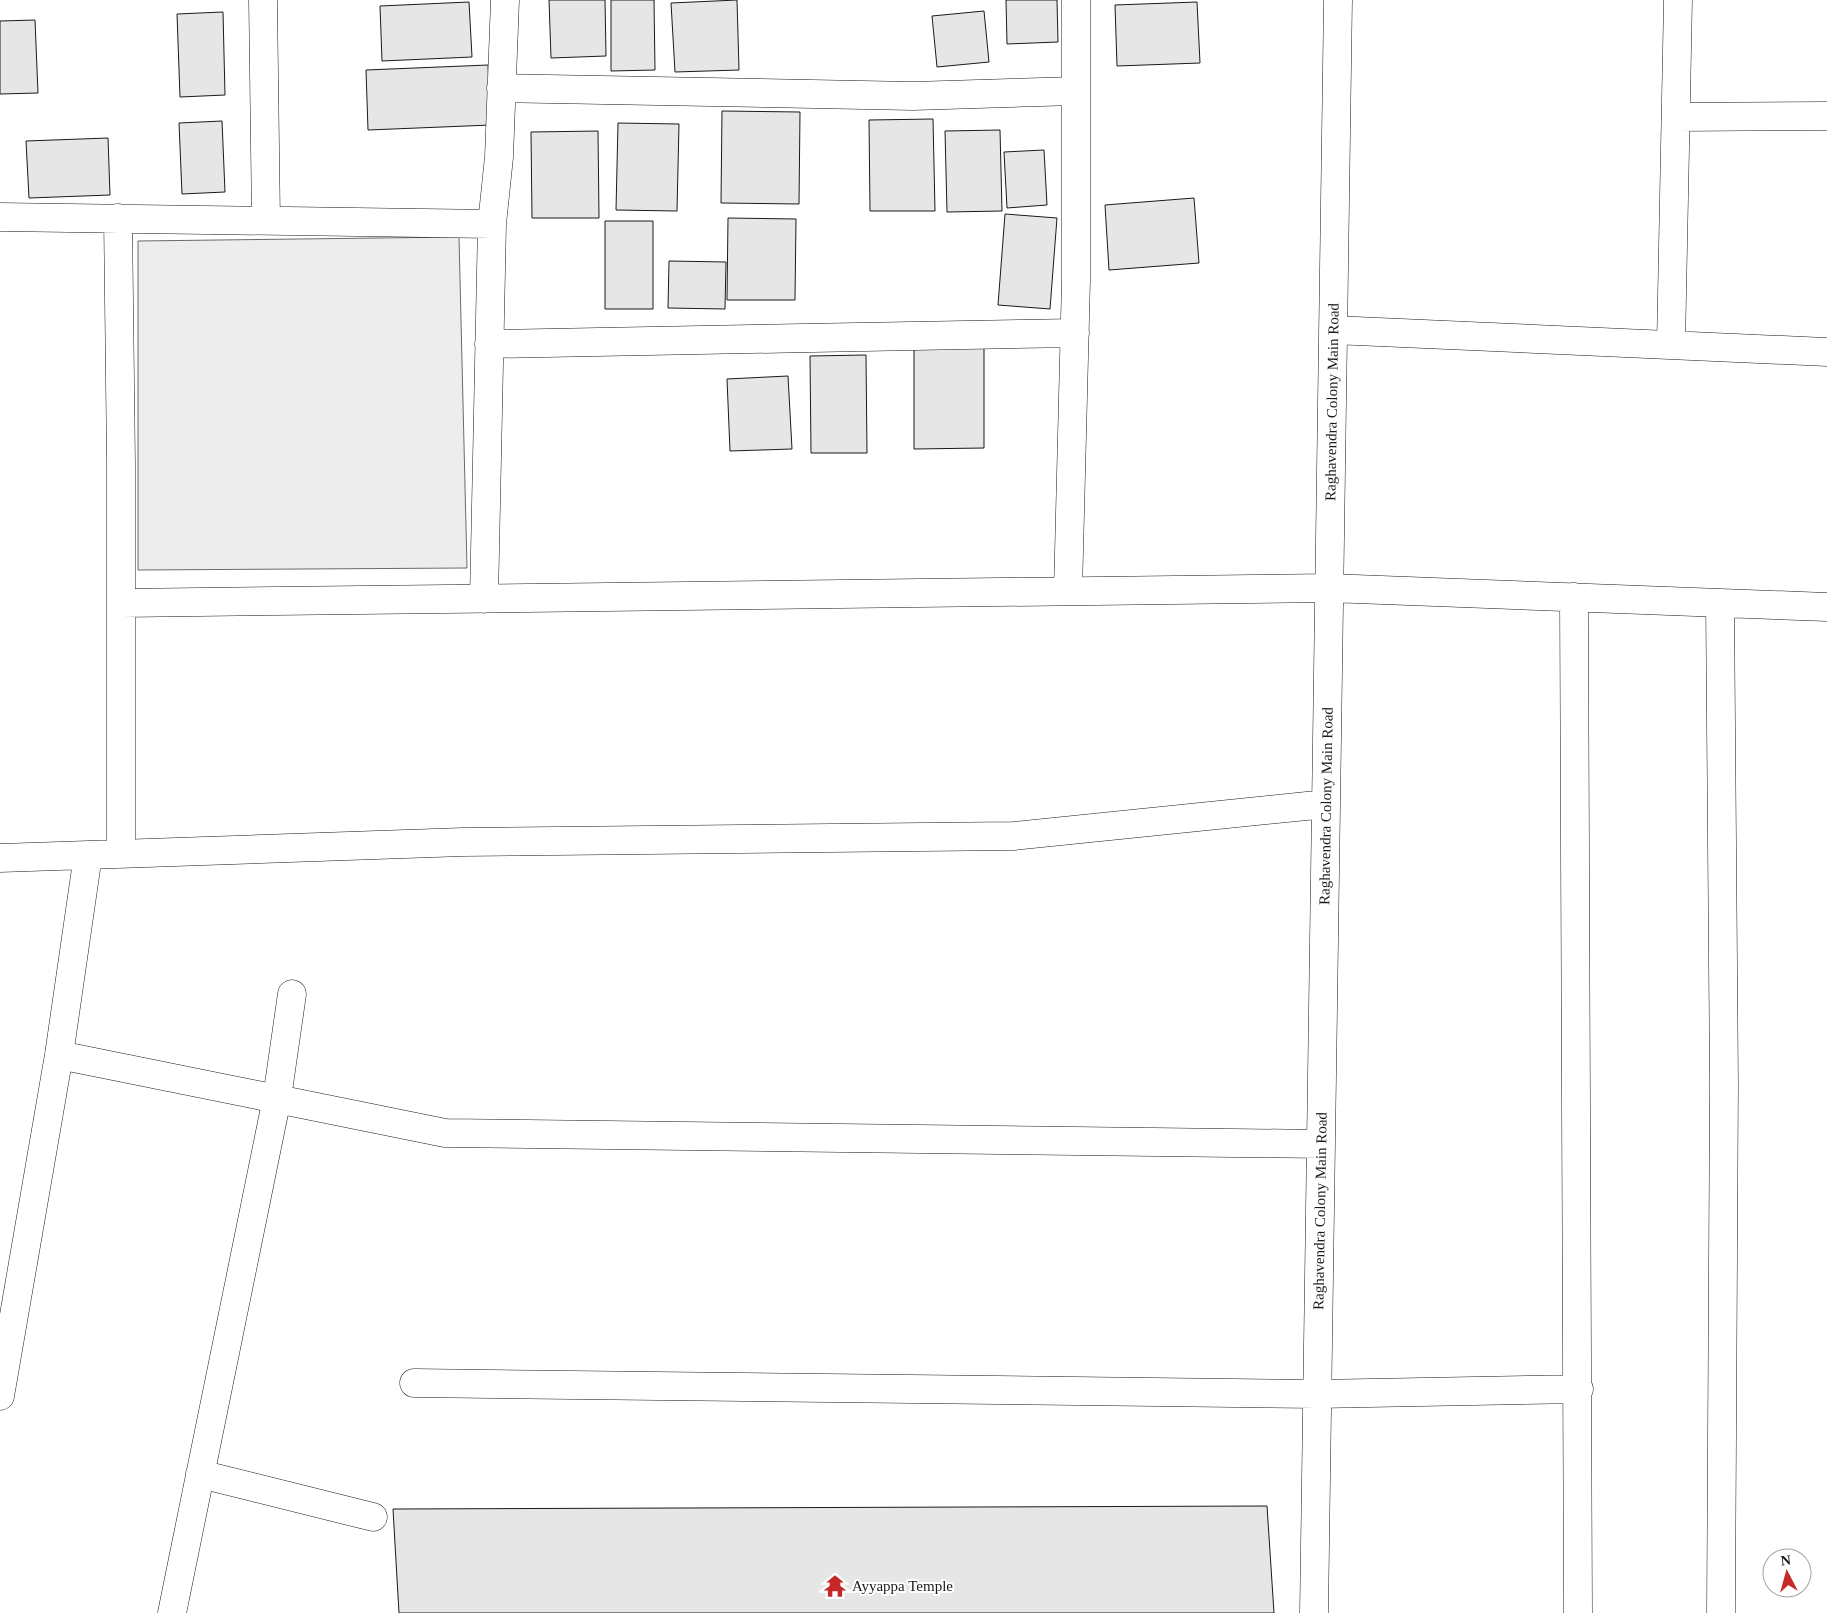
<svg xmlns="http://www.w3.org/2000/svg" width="1827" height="1613" font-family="'Times New Roman',serif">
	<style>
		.built { fill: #ededed; stroke: #6a6a6a }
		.building { fill: #e6e6e6; stroke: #1a1a1a }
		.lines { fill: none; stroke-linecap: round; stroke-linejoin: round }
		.minor-casing { stroke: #1a1a1a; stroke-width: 29 }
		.minor { stroke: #fff; stroke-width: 28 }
		.labels { text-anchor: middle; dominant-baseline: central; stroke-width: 4; stroke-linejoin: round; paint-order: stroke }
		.street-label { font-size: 15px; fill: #1a1a1a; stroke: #fff }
		.poi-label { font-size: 15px; fill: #1a1a1a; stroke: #fff; text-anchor: start }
	</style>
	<rect width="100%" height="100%" fill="#fff"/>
	<path class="built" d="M 459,237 L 467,568 L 138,570 L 138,241 Z"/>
	<path class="building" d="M 549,0 L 605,0 L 606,56 L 551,58 Z
		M 611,0 L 654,0 L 655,70 L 611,71 Z
		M 737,0 L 739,70 L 675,72 L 671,3 Z
		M 1006,0 L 1057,0 L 1058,42 L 1007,44 Z
		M 469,2 L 472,57 L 382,61 L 380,6 Z
		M 1197,2 L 1200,63 L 1117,66 L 1115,5 Z
		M 984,11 L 989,62 L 937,67 L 932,16 Z
		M 223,12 L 225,95 L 180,97 L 177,14 Z
		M 35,20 L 38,93 L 0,94 L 0,21 Z
		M 488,65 L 491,125 L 368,130 L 366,70 Z
		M 722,111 L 800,112 L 799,204 L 721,203 Z
		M 933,119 L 935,211 L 870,211 L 869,120 Z
		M 222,121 L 225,192 L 182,194 L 179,123 Z
		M 618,123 L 679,124 L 677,211 L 616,210 Z
		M 1000,130 L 1002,211 L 947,212 L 945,131 Z
		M 598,131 L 599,218 L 532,218 L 531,132 Z
		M 108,138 L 110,195 L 29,198 L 26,141 Z
		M 1044,150 L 1047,205 L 1007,208 L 1004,152 Z
		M 1194,198 L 1199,263 L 1109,270 L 1105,205 Z
		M 1005,214 L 1057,218 L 1050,309 L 998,305 Z
		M 728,218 L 796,219 L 795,300 L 727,300 Z
		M 605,221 L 653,221 L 653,309 L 605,309 Z
		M 669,261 L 726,262 L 725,309 L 668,308 Z
		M 984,348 L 984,448 L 914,449 L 914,349 Z
		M 866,355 L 867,453 L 811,453 L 810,356 Z
		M 788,376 L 792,449 L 730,451 L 727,379 Z
		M 1267,1506 L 1274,1613 L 399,1613 L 393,1509 Z"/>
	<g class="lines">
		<defs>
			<path id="minor" d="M 263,0 L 266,220
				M 501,88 L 913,96 L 1076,91
				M 1678,117 L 1827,116
				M 0,217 L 492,224
				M 118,218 L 121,463 L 121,854
				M 1333,330 L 1827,352
				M 489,344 L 1075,333
				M 1671,345 L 1678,0
				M 1068,591 L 1076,280 L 1076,0
				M 1574,597 L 1578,1613
				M 484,599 L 492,224 L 499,157 L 505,0
				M 122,603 L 1329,588 L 1827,607
				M 1720,603 L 1724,1084 L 1721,1613
				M 0,858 L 463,842 L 1014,836 L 1326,804
				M 59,1055 L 445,1133 L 1321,1144
				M 414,1383 L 1317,1394 L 1579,1389
				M 0,1396 L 59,1055 L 88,855
				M 200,1474 L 373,1517
				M 172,1613 L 277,1098 L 292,994
				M 1314,1613 L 1338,0"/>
		</defs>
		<use href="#minor" class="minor-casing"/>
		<use href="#minor" class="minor"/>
	</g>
	<defs>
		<symbol id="temple-bare" viewBox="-9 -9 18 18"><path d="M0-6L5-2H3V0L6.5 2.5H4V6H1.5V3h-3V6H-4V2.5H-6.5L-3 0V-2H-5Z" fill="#c62828" stroke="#fff" stroke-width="2.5" paint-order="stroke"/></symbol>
	</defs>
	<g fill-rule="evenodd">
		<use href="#temple-bare" x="819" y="1570" width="32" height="32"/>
	</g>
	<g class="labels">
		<g class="street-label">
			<text transform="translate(1332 402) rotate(-89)">Raghavendra Colony Main Road</text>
			<text transform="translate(1326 806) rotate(-89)">Raghavendra Colony Main Road</text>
			<text transform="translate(1320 1211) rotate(-89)">Raghavendra Colony Main Road</text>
		</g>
		<g class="poi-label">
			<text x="852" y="1586">Ayyappa Temple</text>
		</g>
	</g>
	<g transform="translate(1787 1573) rotate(354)"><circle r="24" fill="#ffffff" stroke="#a3a3a3"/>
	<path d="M0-4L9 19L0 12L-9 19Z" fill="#c62828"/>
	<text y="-8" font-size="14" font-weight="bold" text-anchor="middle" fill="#1a1a1a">N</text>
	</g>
</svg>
